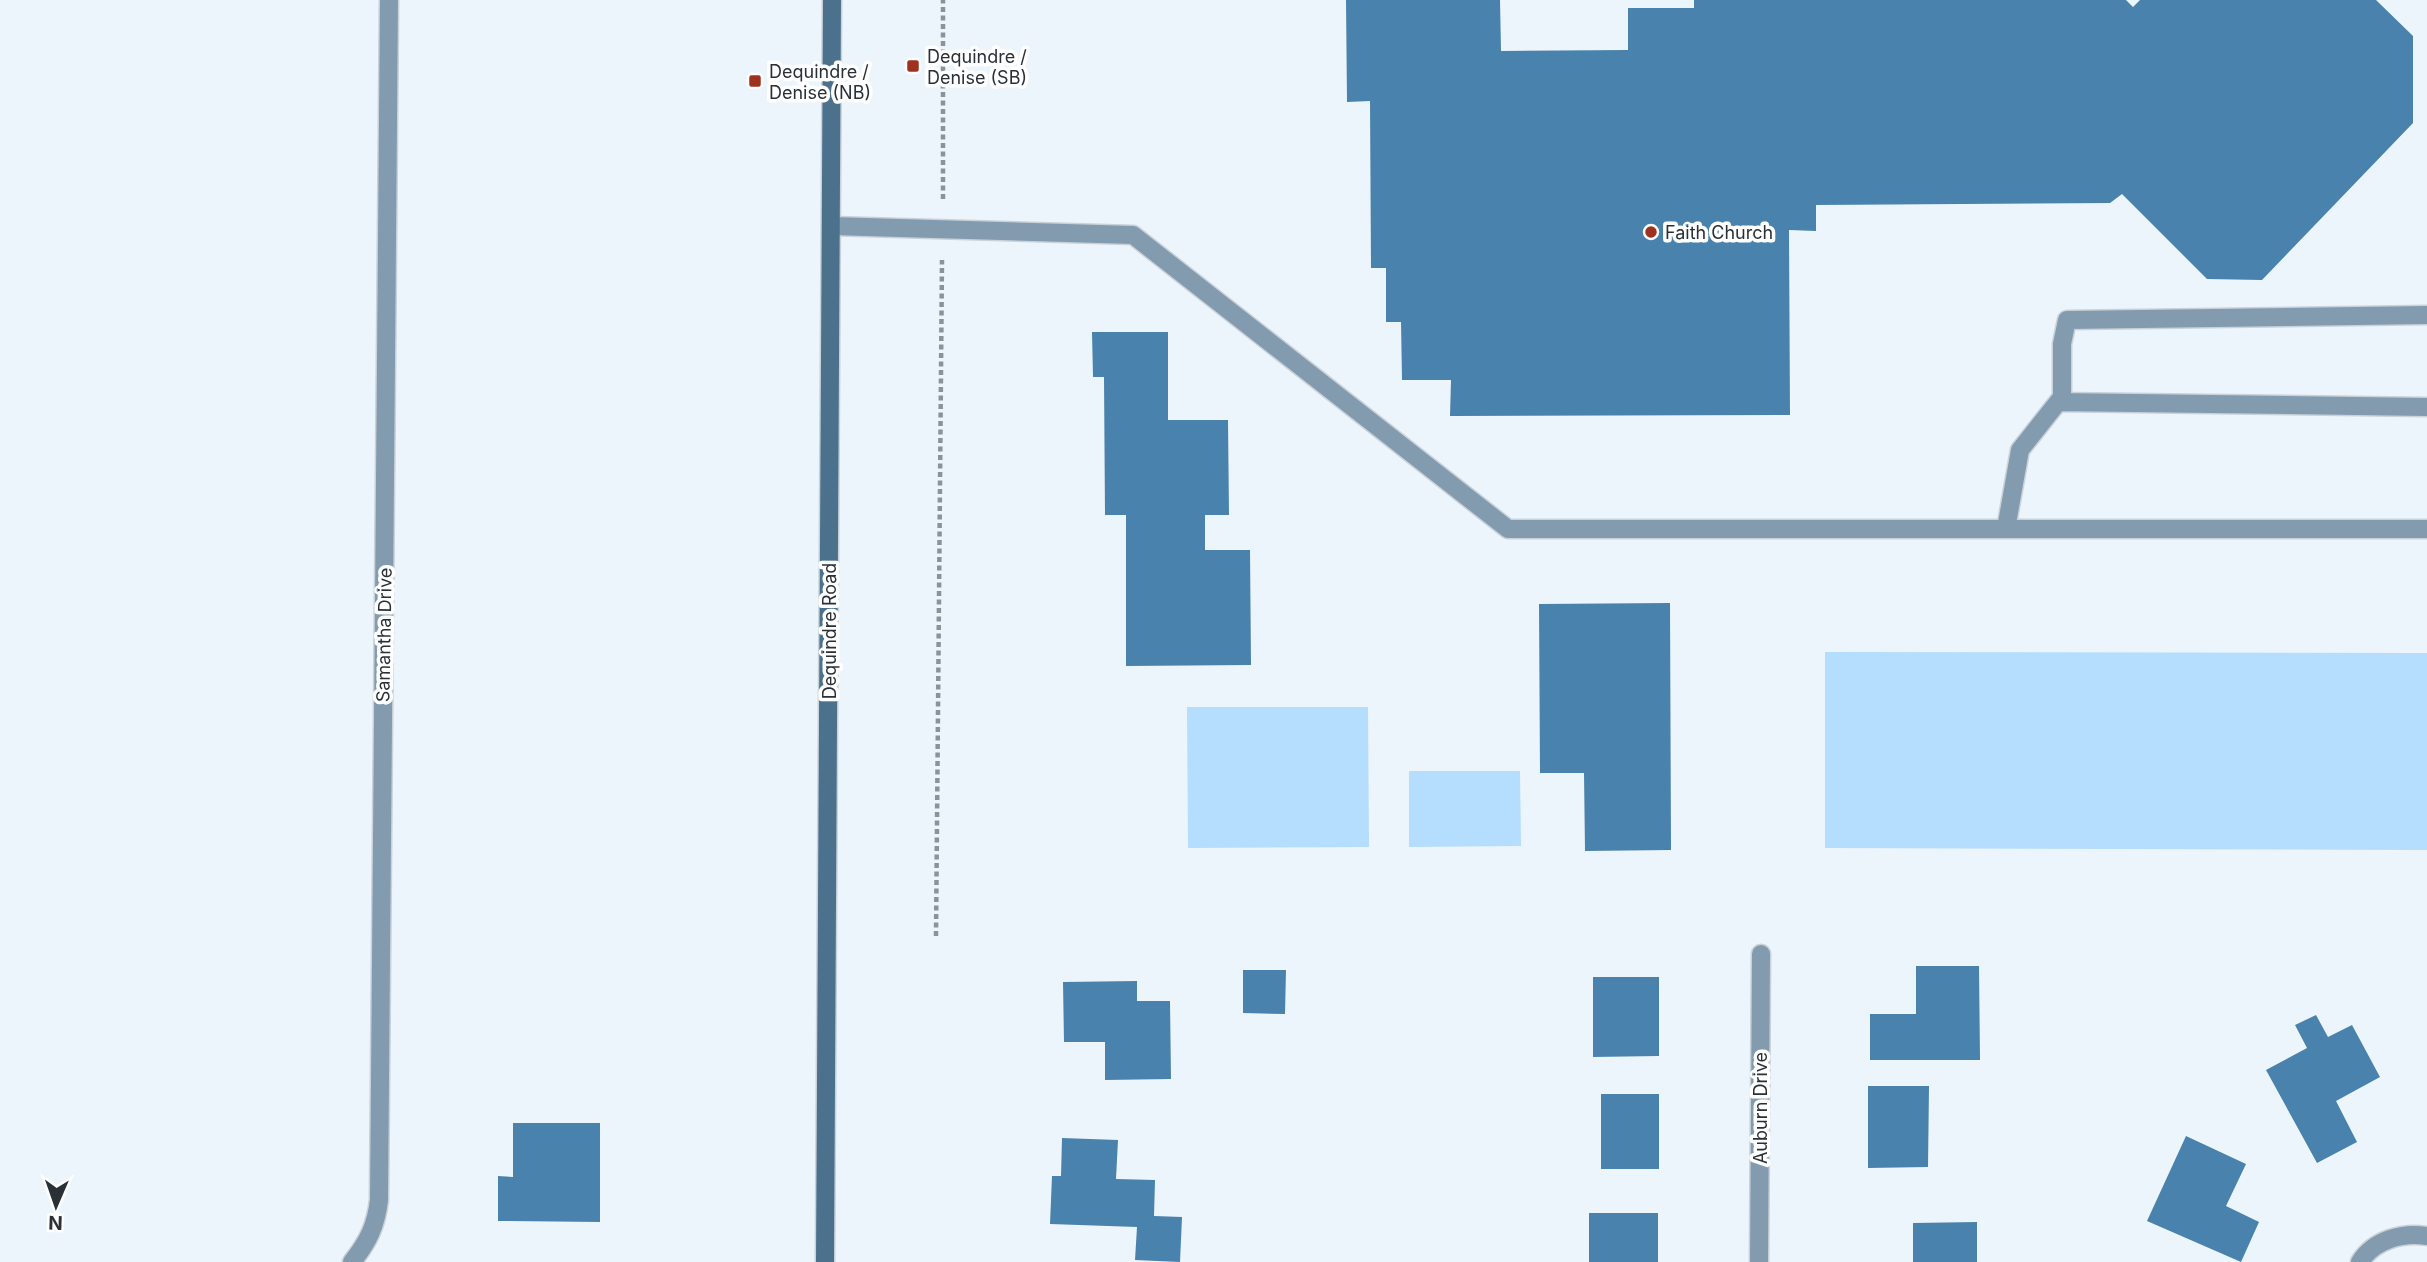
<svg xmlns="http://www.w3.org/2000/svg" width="2427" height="1262" font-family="Inter,sans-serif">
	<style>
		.green { fill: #b5ddfd }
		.building { fill: #4882ad }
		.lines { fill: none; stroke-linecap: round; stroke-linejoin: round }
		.lane-casing { stroke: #cad2d9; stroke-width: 21 }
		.street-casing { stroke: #cad2d9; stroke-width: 21 }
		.secondary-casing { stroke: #cad2d9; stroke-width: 21 }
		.path { stroke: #8b939a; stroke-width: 4.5; stroke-dasharray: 5 3.5; stroke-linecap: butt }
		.lane { stroke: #839baf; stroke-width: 18 }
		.street { stroke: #839baf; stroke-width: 18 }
		.secondary { stroke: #4c718d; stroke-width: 18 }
		.poi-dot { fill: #9c321f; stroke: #fff; stroke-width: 2.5 }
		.labels { text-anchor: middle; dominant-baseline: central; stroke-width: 7; stroke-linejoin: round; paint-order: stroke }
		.poi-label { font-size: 18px; fill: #293137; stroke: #fff; text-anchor: start }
		.street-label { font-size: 18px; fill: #293137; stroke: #fff }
	</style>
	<rect width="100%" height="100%" fill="#edf5fc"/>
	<path class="green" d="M 1825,652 L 2427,653 L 2427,850 L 1825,848 Z
		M 1187,707 L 1368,707 L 1369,847 L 1188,848 Z
		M 1520,771 L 1521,846 L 1409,847 L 1409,771 Z"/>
	<path class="building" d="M 1346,0 L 1500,0 L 1501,51 L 1628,50 L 1628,8 L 1694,8 L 1694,0 L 2126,0 L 2133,7 L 2140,0 L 2376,0 L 2413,36 L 2413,123 L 2262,280 L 2207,279 L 2122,194 L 2110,203 L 1816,205 L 1816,231 L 1789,230 L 1790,415 L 1450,416 L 1451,380 L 1402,380 L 1401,322 L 1386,322 L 1386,268 L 1371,268 L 1370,101 L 1347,102 Z
		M 1092,332 L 1168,332 L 1168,420 L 1228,420 L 1229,515 L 1205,515 L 1205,550 L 1250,550 L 1251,665 L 1126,666 L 1126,515 L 1105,515 L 1104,377 L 1093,377 Z
		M 1670,603 L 1671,850 L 1585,851 L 1584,773 L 1540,773 L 1539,604 Z
		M 1916,966 L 1979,966 L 1980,1060 L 1870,1060 L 1870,1014 L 1916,1014 Z
		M 1243,970 L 1286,970 L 1285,1014 L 1243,1013 Z
		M 1593,977 L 1659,977 L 1659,1056 L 1593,1057 Z
		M 1137,981 L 1137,1001 L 1170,1001 L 1171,1079 L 1105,1080 L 1105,1042 L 1064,1042 L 1063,982 Z
		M 2316,1015 L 2328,1037 L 2352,1025 L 2380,1077 L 2336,1101 L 2357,1142 L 2317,1163 L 2266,1070 L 2307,1048 L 2295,1025 Z
		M 1868,1086 L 1929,1086 L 1928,1167 L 1868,1168 Z
		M 1601,1094 L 1659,1094 L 1659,1169 L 1601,1169 Z
		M 513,1123 L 600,1123 L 600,1222 L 498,1221 L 498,1176 L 513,1177 Z
		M 2186,1136 L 2246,1164 L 2226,1206 L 2259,1222 L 2241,1262 L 2147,1221 Z
		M 1062,1138 L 1118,1140 L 1116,1179 L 1155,1180 L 1154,1216 L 1182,1217 L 1180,1262 L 1135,1260 L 1137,1227 L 1050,1224 L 1052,1176 L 1061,1176 Z
		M 1589,1213 L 1658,1213 L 1658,1262 L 1589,1262 Z
		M 1977,1222 L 1977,1262 L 1913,1262 L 1913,1223 Z"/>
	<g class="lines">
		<defs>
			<path id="lane" d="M 832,226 L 1133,235 L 1508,529 L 2427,529
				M 2058,402 L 2427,407
				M 2006,529 L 2020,450 L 2062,397 L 2062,344 L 2067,320 L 2427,315"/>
			<path id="street" d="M 352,1262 C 368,1242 376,1226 379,1200 L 389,0
				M 1759,1262 L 1761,954
				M 2360,1262 C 2374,1240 2402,1232 2427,1236"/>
			<path id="secondary" d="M 825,1262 L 832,0"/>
		</defs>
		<use href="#lane" class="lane-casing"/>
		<use href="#street" class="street-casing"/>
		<use href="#secondary" class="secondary-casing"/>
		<path class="path" d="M 943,199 L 943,0
			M 936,936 L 942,260"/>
		<use href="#lane" class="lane"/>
		<use href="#street" class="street"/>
		<use href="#secondary" class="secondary"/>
	</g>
	<g class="poi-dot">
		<rect x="906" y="59" width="14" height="14" rx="3.5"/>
		<rect x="748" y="74" width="14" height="14" rx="3.5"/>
		<circle cx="1651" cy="232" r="7"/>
	</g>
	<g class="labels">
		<g class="poi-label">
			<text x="927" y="56">Dequindre /<tspan x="927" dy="21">Denise (SB)</tspan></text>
			<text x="769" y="71">Dequindre /<tspan x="769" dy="21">Denise (NB)</tspan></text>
			<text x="1665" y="232">Faith Church</text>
		</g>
		<g class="street-label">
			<text transform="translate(829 631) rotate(-90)">Dequindre Road</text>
			<text transform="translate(384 635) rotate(-89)">Samantha Drive</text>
			<text transform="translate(1760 1108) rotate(-90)">Auburn Drive</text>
		</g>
	</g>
	<g transform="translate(56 1206) rotate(182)" stroke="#ffffff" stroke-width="5" paint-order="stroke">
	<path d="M0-5L12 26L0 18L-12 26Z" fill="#293137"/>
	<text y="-10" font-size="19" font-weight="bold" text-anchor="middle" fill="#293137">N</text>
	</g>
</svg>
